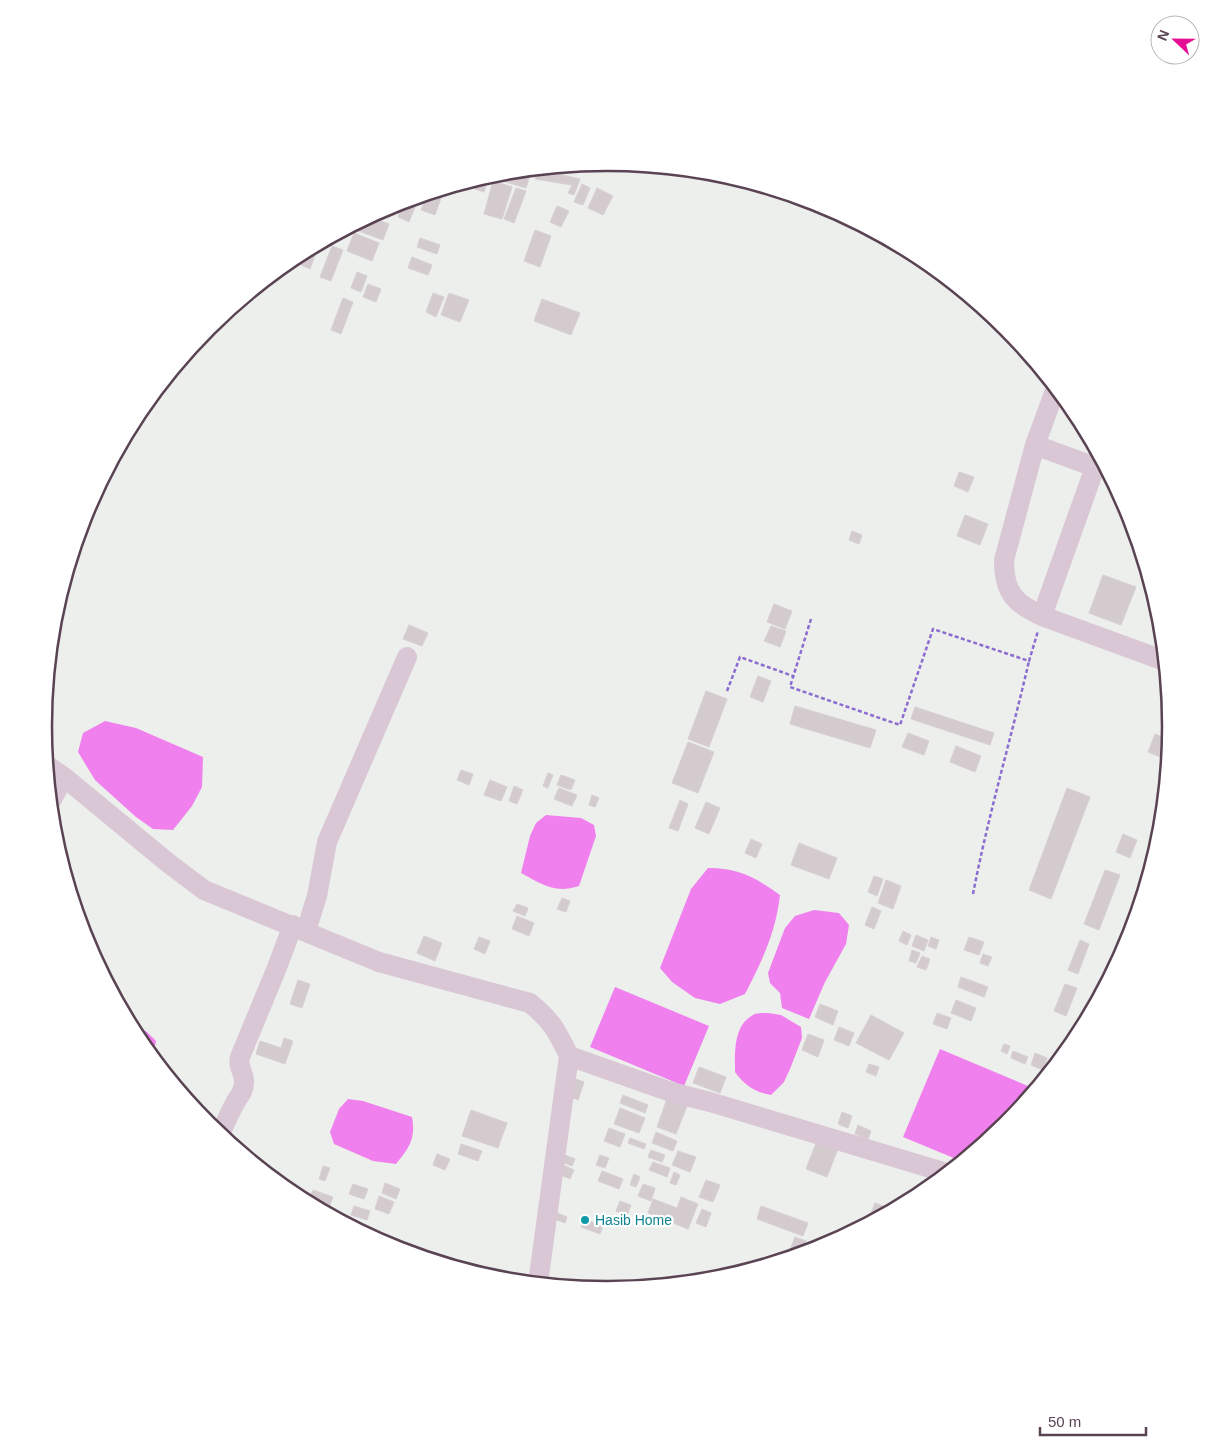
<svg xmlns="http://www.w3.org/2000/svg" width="1215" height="1452" font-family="Arial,sans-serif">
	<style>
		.water { fill: #f080ee }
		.building { fill: #d4cbcf; stroke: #d8cfd3 }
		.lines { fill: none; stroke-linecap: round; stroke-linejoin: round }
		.path { stroke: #8c6cd0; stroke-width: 2.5; stroke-dasharray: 4 2.5; stroke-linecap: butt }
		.minor { stroke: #dac7d5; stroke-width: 20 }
		.culture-dot { fill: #0f9aa8; stroke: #fff; stroke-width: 2 }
		.labels { text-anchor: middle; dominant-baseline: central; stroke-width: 4.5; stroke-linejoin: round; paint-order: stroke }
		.culture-label { font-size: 14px; fill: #0d838f; stroke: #fff; text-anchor: start }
		.rim { fill: none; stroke: #5a4353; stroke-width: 2.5 }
	</style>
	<rect width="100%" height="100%" fill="#ecefeb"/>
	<path class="water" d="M 105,721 L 136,728 L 203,757 L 202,787 L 192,806 L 173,830 L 153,829 L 136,817 L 95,780 L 78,752 L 83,733 Z
		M 546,815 L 581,818 L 594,825 L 596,836 L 579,886 C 554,894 542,884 521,873 L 530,836 L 536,823 Z
		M 1152,862 L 1128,942 L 1108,980 Z
		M 708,868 C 738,868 755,877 780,895 C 776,932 762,961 745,994 L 720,1004 L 695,998 L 672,982 L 660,968 L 691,889 Z
		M 814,910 L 839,913 L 849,925 L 846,944 L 825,982 L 809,1019 L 782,1008 L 780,993 L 770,983 L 768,973 L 785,928 L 795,916 Z
		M 615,987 L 709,1026 L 684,1086 L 590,1047 Z
		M 768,1013 L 781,1015 L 801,1027 L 802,1038 L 790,1069 L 784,1082 L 771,1095 C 755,1092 745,1086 735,1072 C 735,1052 733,1024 755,1014 C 759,1013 764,1013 768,1013 Z
		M 137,1026 L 147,1032 L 156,1041 L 153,1057 L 139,1039 L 132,1027 Z
		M 940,1049 L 1035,1089 L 1006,1125 L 961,1161 L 903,1137 Z
		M 348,1099 L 363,1101 L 412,1117 C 416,1139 409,1148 396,1164 L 373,1161 L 334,1144 L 330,1132 L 339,1109 Z"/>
	<path class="building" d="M 547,168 L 546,171 L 580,179 L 574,195 L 568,193 L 572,185 L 535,179 L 538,169 Z
		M 511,172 L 529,178 L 526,188 L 496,179 L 498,173 Z
		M 482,178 L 488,180 L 484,192 L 475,189 L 478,179 Z
		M 493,181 L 512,187 L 502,219 L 484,214 Z
		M 582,184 L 590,188 L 583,205 L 574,202 Z
		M 516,188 L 526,191 L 514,223 L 504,219 Z
		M 597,188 L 613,196 L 603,215 L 588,208 Z
		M 429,194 L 441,198 L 435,215 L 421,210 L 427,195 Z
		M 403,202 L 415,207 L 409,222 L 398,217 Z
		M 557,206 L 569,211 L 561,227 L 550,222 Z
		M 370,217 L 389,224 L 383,240 L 356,230 L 358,223 Z
		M 535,230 L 551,236 L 540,267 L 524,261 Z
		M 354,233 L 379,243 L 372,261 L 347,251 Z
		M 420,238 L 440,245 L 437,254 L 417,247 Z
		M 315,246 L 318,247 L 310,269 L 297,263 L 300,254 Z
		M 332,246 L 343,250 L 331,281 L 320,277 Z
		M 412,257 L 432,265 L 428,275 L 408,268 Z
		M 357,272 L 367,276 L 361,292 L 351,288 Z
		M 368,284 L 381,289 L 376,302 L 363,297 Z
		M 433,293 L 444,297 L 436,317 L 426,312 Z
		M 449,293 L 469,300 L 460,322 L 441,315 Z
		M 343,298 L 353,302 L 341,334 L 331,330 Z
		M 542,299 L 580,313 L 571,335 L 534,321 Z
		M 959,472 L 974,477 L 968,492 L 954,486 Z
		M 965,515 L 988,524 L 980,545 L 957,536 Z
		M 852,531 L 862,535 L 859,544 L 849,540 Z
		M 1103,575 L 1136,587 L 1121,625 L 1089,613 Z
		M 774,604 L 792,611 L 785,629 L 767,622 Z
		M 409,625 L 428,633 L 422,646 L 403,639 Z
		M 771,626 L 786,631 L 780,647 L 764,641 Z
		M 758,676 L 771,681 L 763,702 L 750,697 Z
		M 706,691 L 727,699 L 709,747 L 688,739 Z
		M 795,706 L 876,730 L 870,748 L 790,724 Z
		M 915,707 L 994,733 L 990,745 L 911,719 Z
		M 908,733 L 929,741 L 924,755 L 902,747 Z
		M 1155,734 L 1170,740 L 1168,760 L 1148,752 Z
		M 688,742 L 714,752 L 698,793 L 672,783 Z
		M 956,746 L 981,756 L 975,772 L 950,762 Z
		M 461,770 L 473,774 L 469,785 L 457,780 Z
		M 548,773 L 553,775 L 548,788 L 543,786 Z
		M 561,775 L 575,780 L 571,790 L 557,785 Z
		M 490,780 L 507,787 L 501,801 L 484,795 Z
		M 514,786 L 523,790 L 517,804 L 509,801 Z
		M 559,788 L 577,795 L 572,806 L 554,799 Z
		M 1067,788 L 1090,797 L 1051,899 L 1029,890 Z
		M 592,795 L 599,798 L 595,807 L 589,805 Z
		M 680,800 L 688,804 L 678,831 L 669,828 Z
		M 706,802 L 720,808 L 709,834 L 695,828 Z
		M 1123,834 L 1137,840 L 1130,858 L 1116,852 Z
		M 751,839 L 762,844 L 756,858 L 745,853 Z
		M 799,843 L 837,858 L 829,879 L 791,865 Z
		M 1105,870 L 1120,875 L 1099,930 L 1084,924 Z
		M 874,876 L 883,879 L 877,896 L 868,892 Z
		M 886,880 L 901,886 L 893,909 L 878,903 Z
		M 562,898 L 570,901 L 566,912 L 557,909 Z
		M 517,904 L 528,908 L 525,916 L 513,911 Z
		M 872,907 L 881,911 L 874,929 L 865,925 Z
		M 517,916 L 534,923 L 529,936 L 512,929 Z
		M 903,931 L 911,935 L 907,945 L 899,941 Z
		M 916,935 L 928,940 L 924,951 L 912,946 Z
		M 424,936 L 442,943 L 435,961 L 417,953 Z
		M 479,937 L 490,941 L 485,954 L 474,949 Z
		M 931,937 L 939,940 L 936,949 L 928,946 Z
		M 969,937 L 984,942 L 979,955 L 964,950 Z
		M 1080,940 L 1089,944 L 1078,974 L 1068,970 Z
		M 912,950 L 920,953 L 916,963 L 909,961 Z
		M 983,954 L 992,957 L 988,966 L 980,963 Z
		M 922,956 L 930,959 L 926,970 L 917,967 Z
		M 961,977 L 988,987 L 984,997 L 958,987 Z
		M 298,980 L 310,984 L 302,1008 L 290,1004 Z
		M 1065,984 L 1077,988 L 1066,1016 L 1054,1011 Z
		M 956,1000 L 976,1008 L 971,1021 L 951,1013 Z
		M 820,1004 L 838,1011 L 833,1025 L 815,1017 Z
		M 937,1013 L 951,1018 L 947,1029 L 933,1024 Z
		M 871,1015 L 904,1033 L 889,1060 L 856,1043 Z
		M 839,1027 L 854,1033 L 849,1046 L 834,1040 Z
		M 808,1034 L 824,1040 L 818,1057 L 802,1050 Z
		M 284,1038 L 293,1041 L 285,1064 L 256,1054 L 260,1041 L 281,1048 Z
		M 1004,1044 L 1010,1046 L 1007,1054 L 1001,1051 Z
		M 1013,1051 L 1028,1057 L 1025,1064 L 1011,1058 Z
		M 1035,1053 L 1047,1058 L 1043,1070 L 1031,1065 Z
		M 1051,1057 L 1059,1059 L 1049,1072 L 1046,1071 Z
		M 869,1064 L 879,1067 L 876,1076 L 866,1072 Z
		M 699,1067 L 726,1077 L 720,1093 L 693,1083 Z
		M 573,1078 L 584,1082 L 578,1100 L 566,1095 Z
		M 623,1095 L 648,1105 L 645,1113 L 620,1103 Z
		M 667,1099 L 687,1106 L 676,1134 L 657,1127 Z
		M 620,1108 L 645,1118 L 639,1133 L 614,1124 Z
		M 471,1110 L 507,1123 L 498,1148 L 462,1136 Z
		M 842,1112 L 852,1116 L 848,1128 L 838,1124 Z
		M 858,1125 L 871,1131 L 868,1139 L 855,1134 Z
		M 609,1128 L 625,1134 L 620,1147 L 604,1141 Z
		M 656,1132 L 677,1141 L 673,1151 L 652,1143 Z
		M 630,1138 L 646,1144 L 644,1149 L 628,1143 Z
		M 818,1138 L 839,1146 L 827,1177 L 806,1169 Z
		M 461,1144 L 482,1151 L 478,1161 L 458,1154 Z
		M 651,1150 L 665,1155 L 662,1162 L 648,1157 Z
		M 678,1151 L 696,1157 L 690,1172 L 672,1165 Z
		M 560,1153 L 575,1159 L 572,1166 L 557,1160 Z
		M 437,1154 L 450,1159 L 445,1170 L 433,1165 Z
		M 600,1155 L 609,1158 L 605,1168 L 596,1165 Z
		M 653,1162 L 670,1168 L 667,1177 L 649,1170 Z
		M 563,1165 L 574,1170 L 570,1179 L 559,1174 Z
		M 323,1166 L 330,1168 L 325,1181 L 319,1179 Z
		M 602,1171 L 623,1179 L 619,1189 L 598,1181 Z
		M 674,1172 L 680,1175 L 676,1185 L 670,1183 Z
		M 634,1174 L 640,1177 L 636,1187 L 630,1185 Z
		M 706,1180 L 720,1185 L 713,1202 L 699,1197 Z
		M 385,1183 L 400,1189 L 396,1199 L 382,1193 Z
		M 353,1184 L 368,1189 L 364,1199 L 349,1194 Z
		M 643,1184 L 655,1188 L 651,1201 L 638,1196 Z
		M 313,1190 L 333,1197 L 327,1212 L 308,1202 Z
		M 379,1196 L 394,1202 L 389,1214 L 375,1209 Z
		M 681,1197 L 698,1204 L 688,1229 L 648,1213 L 653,1199 L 677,1208 Z
		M 620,1201 L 631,1205 L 627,1216 L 616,1211 Z
		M 875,1203 L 893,1210 L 867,1223 Z
		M 354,1206 L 370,1211 L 367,1220 L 351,1215 Z
		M 761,1206 L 808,1223 L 803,1236 L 757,1219 Z
		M 702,1209 L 711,1213 L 706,1227 L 696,1223 Z
		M 555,1212 L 567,1217 L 565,1223 L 552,1218 Z
		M 584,1219 L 603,1226 L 600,1234 L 581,1227 Z
		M 795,1237 L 806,1241 L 801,1254 L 787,1258 Z"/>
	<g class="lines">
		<path class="path" d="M 811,619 L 790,687 L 900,725 L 933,629 L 1029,661 L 1038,631
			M 727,691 L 740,657 L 793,676
			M 973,894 C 988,816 1011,739 1029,661"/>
		<path class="minor" d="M 1056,388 L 1035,445 L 1004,560 C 1004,592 1014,603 1042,616 L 1165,661
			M 1035,445 L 1095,467 L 1099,455
			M 1042,616 L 1095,467
			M 48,766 L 64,777 L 167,862 L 204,890 L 379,962 L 530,1003 C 552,1021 557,1031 569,1056 L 538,1283
			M 51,801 L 64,777
			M 306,931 L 317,896 L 327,842 L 407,657
			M 569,1056 L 671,1092 L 710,1102 L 947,1173
			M 220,1134 C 225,1124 229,1114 234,1105 C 238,1097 244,1092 244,1083 C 245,1074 237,1066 240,1057 L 276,970 L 293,925"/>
	</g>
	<circle class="culture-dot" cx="585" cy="1220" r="5"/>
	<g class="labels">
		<g class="culture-label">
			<text x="595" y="1220">Hasib Home</text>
		</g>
	</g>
	<path d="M0 0H1215V1452H0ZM52 726a555 555 0 1 1 1110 0a555 555 0 1 1-1110 0Z" fill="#fff" fill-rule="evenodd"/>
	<path class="rim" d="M52 726a555 555 0 1 1 1110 0a555 555 0 1 1-1110 0Z"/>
	<g transform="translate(1175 40) rotate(292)"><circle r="24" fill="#ffffff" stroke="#bdb4ba"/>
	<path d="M0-4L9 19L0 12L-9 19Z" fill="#e50f95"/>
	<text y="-8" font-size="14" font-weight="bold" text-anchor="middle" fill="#5a4353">N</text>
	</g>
	<path d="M1040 1427v8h106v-8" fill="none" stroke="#5a4353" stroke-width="2.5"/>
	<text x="1048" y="1427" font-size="15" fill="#5a4353" stroke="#ffffff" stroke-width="4" paint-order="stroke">50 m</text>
</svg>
